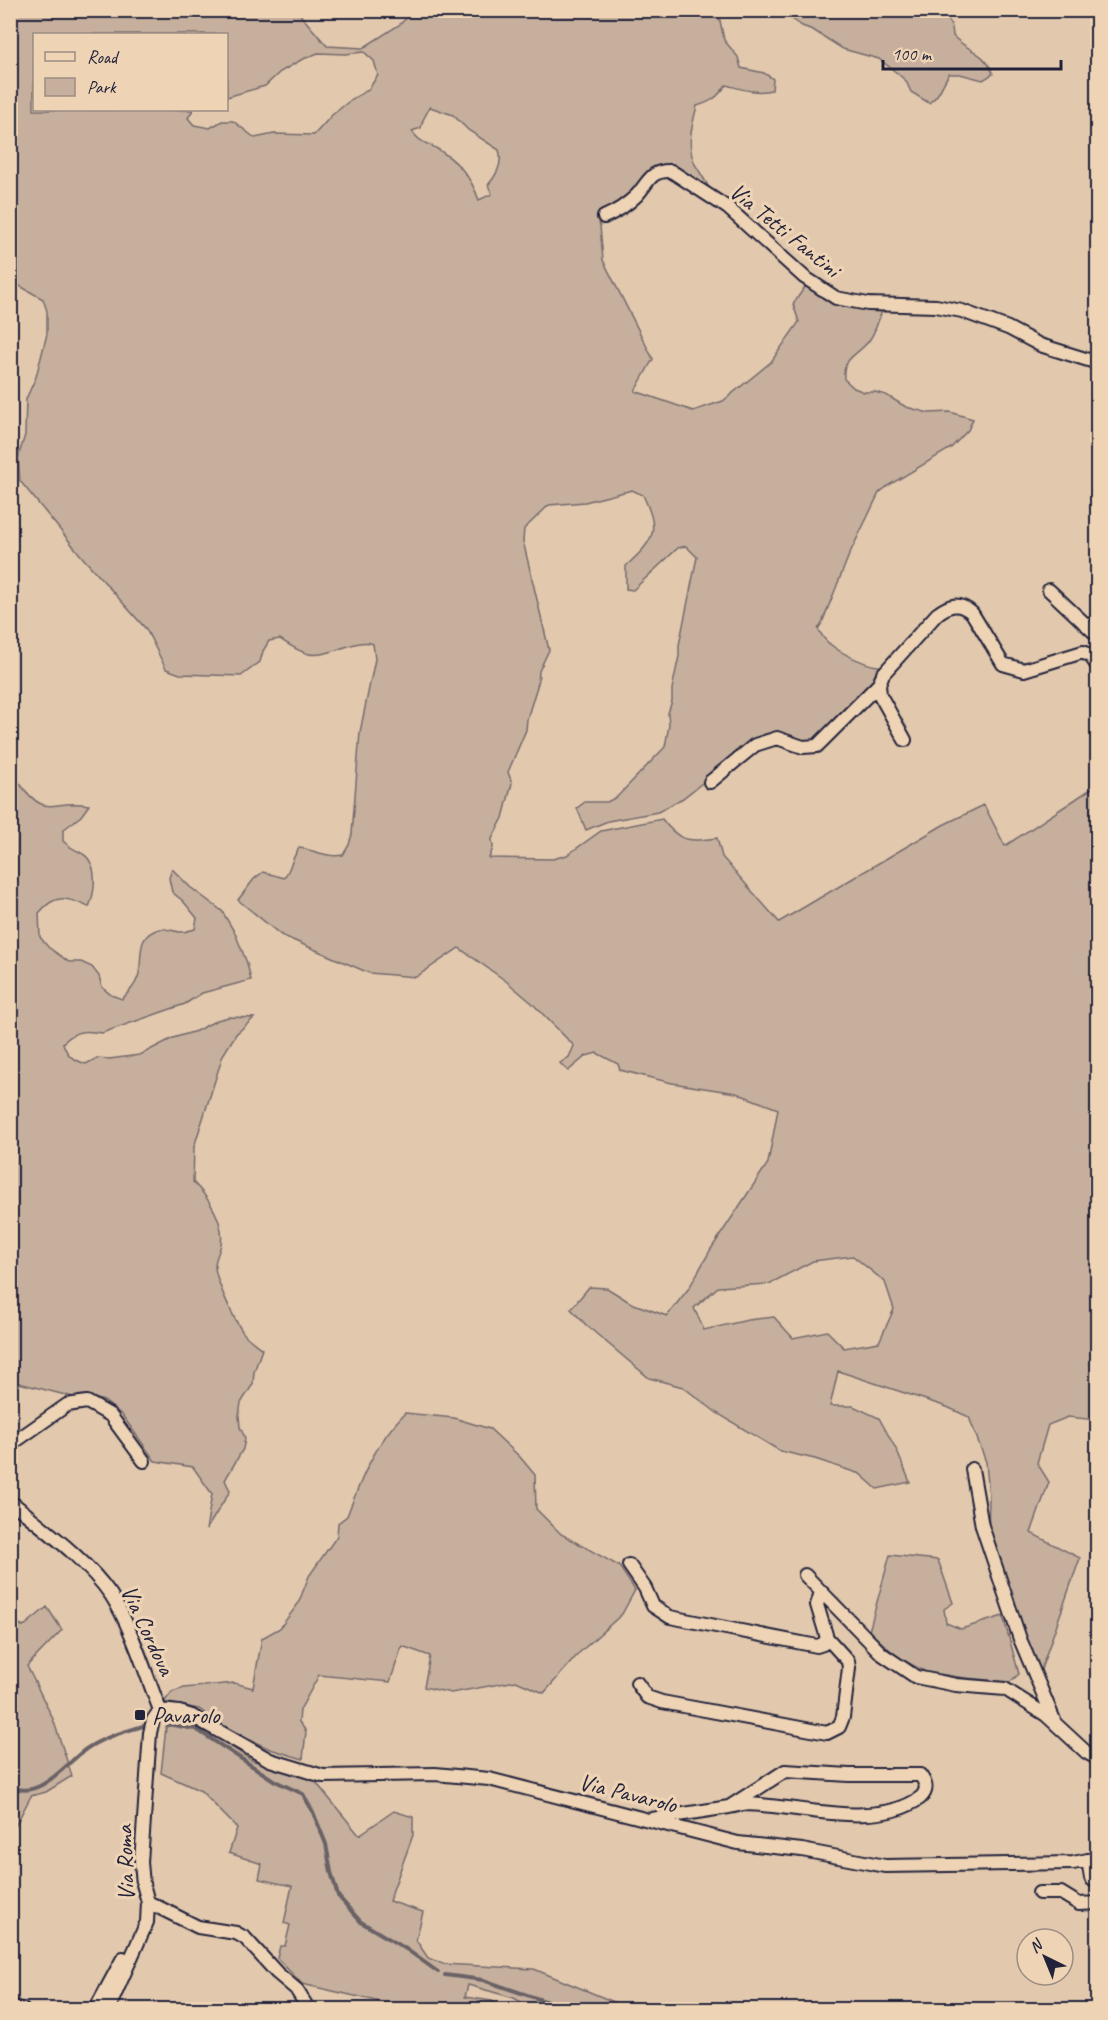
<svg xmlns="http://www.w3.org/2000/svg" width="1108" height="2020" font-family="Caveat,sans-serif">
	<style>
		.green { fill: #c6b09d; stroke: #74696c; stroke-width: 1.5; fill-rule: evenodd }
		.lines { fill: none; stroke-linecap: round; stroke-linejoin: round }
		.stream { stroke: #6b6266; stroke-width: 4 }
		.minor-casing { stroke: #22223b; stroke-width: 16 }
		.minor { stroke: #eed4b5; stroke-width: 12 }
		.poi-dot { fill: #22223b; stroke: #eed4b5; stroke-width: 2 }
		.labels { text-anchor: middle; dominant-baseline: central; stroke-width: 6; stroke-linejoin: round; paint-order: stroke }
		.street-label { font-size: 24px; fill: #22223b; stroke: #eed4b5 }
		.poi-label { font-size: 24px; fill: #22223b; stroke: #eed4b5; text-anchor: start }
	</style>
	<rect width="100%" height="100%" fill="#e2c9ae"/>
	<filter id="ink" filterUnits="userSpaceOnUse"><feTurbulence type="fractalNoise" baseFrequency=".0167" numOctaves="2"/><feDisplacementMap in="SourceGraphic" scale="12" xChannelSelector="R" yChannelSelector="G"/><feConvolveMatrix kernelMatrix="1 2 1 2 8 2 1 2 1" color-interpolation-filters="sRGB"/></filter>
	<g filter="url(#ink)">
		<path class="green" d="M 10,11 L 297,11 L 327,46 L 363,48 L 399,25 L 414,11 L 718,11 L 724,40 L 738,57 L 741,68 L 764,73 L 773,79 L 772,90 C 754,94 743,89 726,85 C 718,97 711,102 697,106 C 692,125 686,146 695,164 C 700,173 706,181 710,190 C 690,177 668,153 645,175 C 640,180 637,188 631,193 C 621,203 608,209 597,218 L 600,226 L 603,260 L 653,359 L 635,391 L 693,411 L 723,401 L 771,362 L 799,322 L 793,304 L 807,284 L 882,311 C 878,321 875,334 868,342 C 856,356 842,358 844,379 L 854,388 L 864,392 L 875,392 L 886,395 L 906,407 L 929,413 L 950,412 L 973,419 L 968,430 L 951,448 L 889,485 L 879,493 L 849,555 L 822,623 L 818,629 C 821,634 825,641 830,644 C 840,653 871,668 883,666 L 876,682 L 816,742 L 805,744 L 778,734 L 706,780 L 683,798 L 658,812 L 608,821 L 586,830 L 577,808 L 585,802 L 607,802 L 617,797 L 665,747 L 669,725 L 668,713 L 672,701 L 672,689 L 679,656 L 679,645 L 697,557 L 686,546 L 678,548 L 633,590 L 626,589 L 626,566 C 655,539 660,532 643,495 L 632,490 L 585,502 L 549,505 L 524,529 L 523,541 L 549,650 L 539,671 L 538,683 L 527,719 L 526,730 L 508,772 L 512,783 L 503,818 L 492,839 L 493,848 L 489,858 L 553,859 L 567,855 L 601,831 L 662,819 C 681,844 689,841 717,838 L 722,857 L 779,922 L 943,825 L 984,805 L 1005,846 L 1097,785 L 1097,1420 L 1068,1417 L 1048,1425 L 1037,1463 L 1049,1482 L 1031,1533 L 1080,1558 L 1039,1675 L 988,1535 L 989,1496 L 986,1462 L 969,1417 L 947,1407 L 838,1371 L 830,1406 L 853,1406 L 879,1418 L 896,1449 L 910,1482 L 877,1489 L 860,1474 L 815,1459 L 780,1451 L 717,1413 L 683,1387 L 649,1378 L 586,1325 L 571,1309 L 589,1287 L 607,1288 L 631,1303 L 667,1316 L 689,1288 L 711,1249 L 768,1163 L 778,1109 L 736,1093 L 672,1083 L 620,1070 L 618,1064 L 597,1053 L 586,1056 L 568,1071 L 560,1063 L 569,1057 L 574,1046 L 532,1003 L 506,981 L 459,948 L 416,977 L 369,973 L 281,935 L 238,900 L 254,879 L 263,872 L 284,878 C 291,868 292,858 299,848 C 315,850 326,858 343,855 L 349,845 L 352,834 L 360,732 L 375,659 L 373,644 C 356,637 330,658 309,654 C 299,652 289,645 280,639 L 269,641 L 263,651 L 260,662 L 241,676 L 180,674 L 166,669 L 146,629 L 83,558 L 20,481 L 18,458 L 25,435 L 26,399 L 36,377 L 47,334 L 47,311 L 43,299 L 11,281 ZM 34,34 L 226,34 L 227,97 L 265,86 L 280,72 L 301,60 L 318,53 L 345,54 L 364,52 L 374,61 L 378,75 L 368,90 L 352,99 L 332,115 L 314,135 L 274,134 L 255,138 L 233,121 L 222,121 L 210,128 L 194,125 L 188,118 L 193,110 L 34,110 ZM 430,107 L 453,115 L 468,130 L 499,150 C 503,163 497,175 488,185 L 492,194 L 479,200 C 470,175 457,160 434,147 C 424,142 418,141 412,131 L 421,128 L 423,120 ZM 853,1256 L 885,1282 L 894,1309 L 879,1342 L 844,1348 L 827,1331 L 793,1338 L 774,1317 L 748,1320 L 704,1330 L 694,1308 L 718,1287 L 769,1284 L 813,1261 Z
			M 781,11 L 935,11 C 948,16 952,21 953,36 C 968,52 985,51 993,74 L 983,80 L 960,74 L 949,74 C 941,86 941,94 929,103 L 911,92 L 906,81 L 897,73 L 879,59 L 843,49 L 813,30 L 802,26 Z
			M 18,781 C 47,822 51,798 89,805 L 81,816 L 63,830 L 63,841 C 73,851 74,848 83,854 C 99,864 95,893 89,907 C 68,898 56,892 39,913 L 40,937 L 48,947 L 69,962 L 81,962 L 92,967 L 99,976 L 102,987 L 111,995 L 122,999 C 129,992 135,986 138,977 C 144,959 134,936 159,929 C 165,927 174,932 182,932 C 186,932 191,930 195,929 L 197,918 L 183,901 L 172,892 L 169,878 L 172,869 L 190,887 L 222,911 L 235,933 L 247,963 L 251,980 L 202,993 L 185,1004 L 102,1033 C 85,1030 75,1030 63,1043 C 67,1056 73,1060 86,1064 L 97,1058 L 109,1059 L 140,1055 L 173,1038 L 196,1031 L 217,1020 L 229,1017 L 254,1018 L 236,1034 L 223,1055 L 194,1147 L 193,1182 C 208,1197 225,1222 221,1244 C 220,1251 215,1258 215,1266 C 215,1279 234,1319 242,1331 C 246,1338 256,1344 262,1349 L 254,1372 L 253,1384 L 241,1403 L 239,1416 L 240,1427 L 245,1438 L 243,1449 L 225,1480 L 230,1491 L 206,1530 L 212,1494 L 193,1467 L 155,1461 L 122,1415 L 104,1401 L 94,1398 L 73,1397 L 11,1381 L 10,802 Z
			M 405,1413 L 454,1418 L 490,1429 L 520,1457 L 535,1475 L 536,1509 L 561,1534 L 619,1566 L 635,1590 L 622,1614 L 580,1652 L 544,1693 L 516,1681 L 451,1693 L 424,1687 L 430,1656 L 402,1646 L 390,1682 L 319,1675 L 300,1710 L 299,1722 L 306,1731 L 303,1759 L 270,1749 L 231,1731 L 199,1709 L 164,1702 L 172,1692 L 184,1688 L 234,1683 L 253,1688 L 262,1638 L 280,1628 L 298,1604 L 309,1576 L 337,1536 L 338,1523 L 347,1516 C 362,1477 375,1443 405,1413 Z
			M 890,1555 L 938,1560 L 953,1603 L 944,1609 L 946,1623 L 961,1629 L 1003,1616 L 1019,1674 L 1010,1682 L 966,1678 L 926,1672 L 899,1658 L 869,1631 Z
			M 47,1607 L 62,1630 L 27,1666 L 53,1719 L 72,1776 L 46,1792 L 31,1796 L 11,1834 L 11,1616 L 23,1627 Z
			M 172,1725 L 192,1730 L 196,1728 L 211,1733 L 251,1760 L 314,1780 L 359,1835 L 394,1811 L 413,1817 L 413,1835 L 389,1901 L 423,1912 L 416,1940 L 428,1958 L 443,1964 L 534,1969 L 631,2009 L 533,2009 L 514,1998 L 468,1985 L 465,1997 L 492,2001 L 504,2009 L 412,2009 L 302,1984 L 277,1958 L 280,1946 L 285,1946 L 290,1925 L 284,1923 L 292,1886 L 259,1879 L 262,1864 L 229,1853 L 237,1828 L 201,1791 L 161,1773 L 166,1727 Z"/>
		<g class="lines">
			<path class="stream" d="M 167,1724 L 196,1729 L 275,1781 L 303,1794 L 313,1812 L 326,1844 L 331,1872 L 338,1896 L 361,1922 L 406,1949 L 438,1972
				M 10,1786 C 39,1802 66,1763 86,1749 C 103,1737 124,1732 143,1726
				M 445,1975 L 483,1980 L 571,2010"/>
			<defs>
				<path id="minor" d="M 604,217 C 616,212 627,205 637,195 C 649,182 650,170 671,171 L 728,208 L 804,277 L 836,298 L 868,304 L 936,306 L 962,311 L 1008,328 L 1040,345 L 1098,363
					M 1049,590 L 1098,636
					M 905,740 L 880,695 L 879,684 L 883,674 L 937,614 C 950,604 959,602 972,613 L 1003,664 L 1024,670 L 1083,652 L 1091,657 L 1098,667
					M 710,782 L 755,745 L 777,738 L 803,747 L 817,746 L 879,684
					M 10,1445 L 67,1405 L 87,1402 L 110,1415 L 144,1461
					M 972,1469 L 982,1526 L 1020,1639 L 1054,1720
					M 10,1501 C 43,1528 87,1560 111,1595 C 131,1626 146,1675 160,1710
					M 629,1565 L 645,1588 L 653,1606 L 670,1617 L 817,1646 L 823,1644 L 827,1638 L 817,1605 L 821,1592
					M 805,1575 L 882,1654 L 916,1677 L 956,1685 L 1005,1689 L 1046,1715 L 1086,1752 L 1098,1759
					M 637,1683 L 647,1697 L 662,1702 L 827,1733 L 839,1727 L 843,1717 L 849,1668 L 848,1661 L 827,1638
					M 160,1710 L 179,1712 L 192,1716 L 270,1760 L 323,1776 L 435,1774 L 489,1779 L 738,1843 L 802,1850 L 885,1866 L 1073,1863 L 1098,1858
					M 652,1819 L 729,1807 L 785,1771 L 849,1775 L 920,1775 C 926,1783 929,1790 920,1798 C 874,1831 795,1804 743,1804 C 739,1805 734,1806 729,1807
					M 1088,1860 L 1091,1878 L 1093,1880 L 1098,1880
					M 1039,1893 L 1061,1893 L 1079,1904 L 1098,1903
					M 148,1902 L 198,1927 L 236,1933 L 245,1938 L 277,1973 L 296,1989 L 306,2005 L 306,2010
					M 10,2006 L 23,2010
					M 95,2010 L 123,1958
					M 108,2010 L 147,1922 L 148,1902 L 143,1884 L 141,1862 L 150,1733 L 153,1720 L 160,1710"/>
			</defs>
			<use href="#minor" class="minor-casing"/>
			<use href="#minor" class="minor"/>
		</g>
	</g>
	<rect class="poi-dot" x="134" y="1709" width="12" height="12" rx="3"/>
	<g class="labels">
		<g class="street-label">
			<text transform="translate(785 230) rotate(39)">Via Tetti Fantini</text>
			<text transform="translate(148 1630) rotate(65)">Via Cordova</text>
			<text transform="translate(628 1793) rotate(14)">Via Pavarolo</text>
			<text transform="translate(125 1863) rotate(-92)">Via Roma</text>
		</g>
		<g class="poi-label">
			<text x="152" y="1715">Pavarolo</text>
		</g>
	</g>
	<rect width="1108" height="2020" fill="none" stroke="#eed4b5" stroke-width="36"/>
	<rect x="18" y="18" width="1072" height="1984" fill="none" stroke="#22223b" stroke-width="2" filter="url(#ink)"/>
	<rect x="33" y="33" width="195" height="78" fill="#eed4b5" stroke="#9c8d84" stroke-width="1.5"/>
	<rect x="45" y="52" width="30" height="9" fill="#eed4b5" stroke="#9c8d84" stroke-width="1.5"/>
	<text x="87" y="63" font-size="18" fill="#22223b">Road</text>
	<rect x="45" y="78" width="30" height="18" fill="#c6b09d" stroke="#9c8d84" stroke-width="1.5"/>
	<text x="87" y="93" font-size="18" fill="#22223b">Park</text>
	<g transform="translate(1045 1957) rotate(317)"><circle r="28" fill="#eed4b5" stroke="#9c8d84" stroke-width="1.5"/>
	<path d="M0-4.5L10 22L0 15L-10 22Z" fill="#22223b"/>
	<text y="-9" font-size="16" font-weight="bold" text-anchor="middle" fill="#22223b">N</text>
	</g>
	<path d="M883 60v9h178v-9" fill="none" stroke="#22223b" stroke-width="3"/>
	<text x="892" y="60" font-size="18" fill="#22223b" stroke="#eed4b5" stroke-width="4.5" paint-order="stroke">100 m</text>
</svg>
